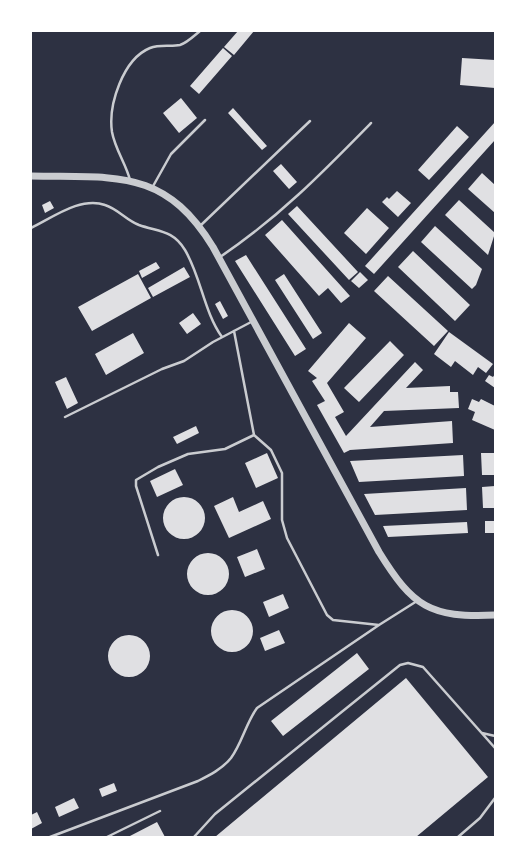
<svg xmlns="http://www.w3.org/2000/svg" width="526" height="868" font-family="Ubuntu,sans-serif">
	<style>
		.building { fill: #e0e0e3 }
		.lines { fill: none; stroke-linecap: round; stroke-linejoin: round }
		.service { stroke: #caccd0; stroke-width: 2.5 }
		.tertiary { stroke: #caccd0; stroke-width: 7 }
	</style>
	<rect width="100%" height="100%" fill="#2d3142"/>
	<path class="building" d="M 238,31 L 254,31 L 234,55 L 224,47 Z
		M 223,48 L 232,56 L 199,94 L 190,86 Z
		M 462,58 L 495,60 L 495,88 L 460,85 Z
		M 181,98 L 197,118 L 179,133 L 163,113 Z
		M 233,108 L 267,146 L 262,150 L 228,113 Z
		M 495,122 L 495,140 L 374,274 L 365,266 Z
		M 457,126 L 469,137 L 429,180 L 418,170 Z
		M 281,164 L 297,182 L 289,189 L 273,171 Z
		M 482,173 L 495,185 L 495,213 L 468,189 Z
		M 397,191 L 411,203 L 398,217 L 382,202 L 387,197 L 389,199 Z
		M 459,200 L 495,233 L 488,255 L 445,215 Z
		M 50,201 L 54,208 L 45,213 L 42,205 Z
		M 297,206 L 358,272 L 349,280 L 288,214 Z
		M 367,208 L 389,228 L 366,254 L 344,233 Z
		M 282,220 L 350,296 L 341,303 L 328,288 L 319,296 L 265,235 Z
		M 435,226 L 482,269 L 476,285 L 472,289 L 421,242 Z
		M 413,251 L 470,305 L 455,321 L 398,267 Z
		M 246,255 L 306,349 L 295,356 L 235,261 Z
		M 156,262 L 160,268 L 142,278 L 139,271 Z
		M 184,267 L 190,277 L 153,297 L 148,288 Z
		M 360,272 L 368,280 L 359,288 L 351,281 Z
		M 138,274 L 151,298 L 92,331 L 78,307 Z
		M 284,274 L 322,333 L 313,339 L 275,280 Z
		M 388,276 L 448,331 L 434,346 L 374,291 Z
		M 220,301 L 228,316 L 223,319 L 215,304 Z
		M 193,313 L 201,324 L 187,334 L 179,323 Z
		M 349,323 L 366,338 L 327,383 L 344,412 L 335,417 L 346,436 L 415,362 L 423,370 L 406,388 L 450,386 L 450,392 L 458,392 L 459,408 L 384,411 L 370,427 L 452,421 L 453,443 L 350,450 L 344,453 L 317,405 L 325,401 L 312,381 L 317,378 L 308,371 Z
		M 449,332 L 493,364 L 486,373 L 478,367 L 473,375 L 455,361 L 451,367 L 434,354 Z
		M 133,333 L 144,353 L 106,375 L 95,354 Z
		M 390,341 L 404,355 L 359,402 L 344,388 Z
		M 495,374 L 495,388 L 485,381 L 489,375 L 493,377 Z
		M 66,377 L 78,403 L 67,409 L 55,382 Z
		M 472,399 L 479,402 L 481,399 L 495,406 L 495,430 L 472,420 L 475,412 L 468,409 Z
		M 196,426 L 199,433 L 177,444 L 173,437 Z
		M 267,453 L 278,478 L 256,488 L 245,463 Z
		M 481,453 L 495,453 L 495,475 L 482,475 Z
		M 463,455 L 464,476 L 359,482 L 350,461 Z
		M 175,469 L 183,485 L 157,497 L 150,481 Z
		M 495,486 L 495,508 L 483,508 L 482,487 Z
		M 466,488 L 467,510 L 375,515 L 364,494 Z
		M 233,497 L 239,512 L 263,501 L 271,519 L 229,538 L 214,506 Z
		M163 518a21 21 0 1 1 42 0a21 21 0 1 1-42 0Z
		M 485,521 L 495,521 L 495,533 L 485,533 Z
		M 467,522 L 468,533 L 388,537 L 383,526 Z
		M 257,549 L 265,569 L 245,577 L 237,557 Z
		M187 574a21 21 0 1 1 42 0a21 21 0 1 1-42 0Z
		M 283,594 L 289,608 L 269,617 L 263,602 Z
		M211 631a21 21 0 1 1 42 0a21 21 0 1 1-42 0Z
		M 279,630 L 285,643 L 265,651 L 260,638 Z
		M108 656a21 21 0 1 1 42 0a21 21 0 1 1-42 0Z
		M 357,653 L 369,669 L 283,736 L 271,721 Z
		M 406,678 L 488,777 L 416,837 L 215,837 Z
		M 114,783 L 117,791 L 102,797 L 99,789 Z
		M 74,798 L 79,808 L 59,817 L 55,807 Z
		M 37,812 L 42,823 L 31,829 L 31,815 Z
		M 157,822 L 165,837 L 128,837 Z"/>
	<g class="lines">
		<path class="service" d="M 130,180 C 126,164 115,149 112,132 C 108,105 123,59 150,48 C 160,44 171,47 180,45 C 187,43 195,35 200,31
			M 152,188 L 171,154 L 205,120
			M 200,226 L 310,121
			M 31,228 C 52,218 81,196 105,205 C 118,209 126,220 139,225 C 159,232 173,230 185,250 C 201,277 204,312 222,337
			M 220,257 C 278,218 322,173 371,123
			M 65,417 L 162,369 L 184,361 L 213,342 L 253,321
			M 254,435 L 271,450 L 282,473 L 282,520 L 287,538 L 327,615 L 333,620 L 379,625 L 417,601
			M 158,555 L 136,486 L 136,480 L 158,467 L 188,454 L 225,449 L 254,435 L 234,331
			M 482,733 L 495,736
			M 50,837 L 198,781 C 210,775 222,769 231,758 C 242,743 246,723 257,708 L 379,625
			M 107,837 L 160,811
			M 194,837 L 215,814 L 400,665 L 408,663 L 423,667 L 495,748
			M 458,837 L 480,818 L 495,798"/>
		<path class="tertiary" d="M 31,176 C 114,178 164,167 213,247 L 379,552 C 413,607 430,618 495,615"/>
	</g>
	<rect width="526" height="868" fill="none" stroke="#ffffff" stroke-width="64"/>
</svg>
